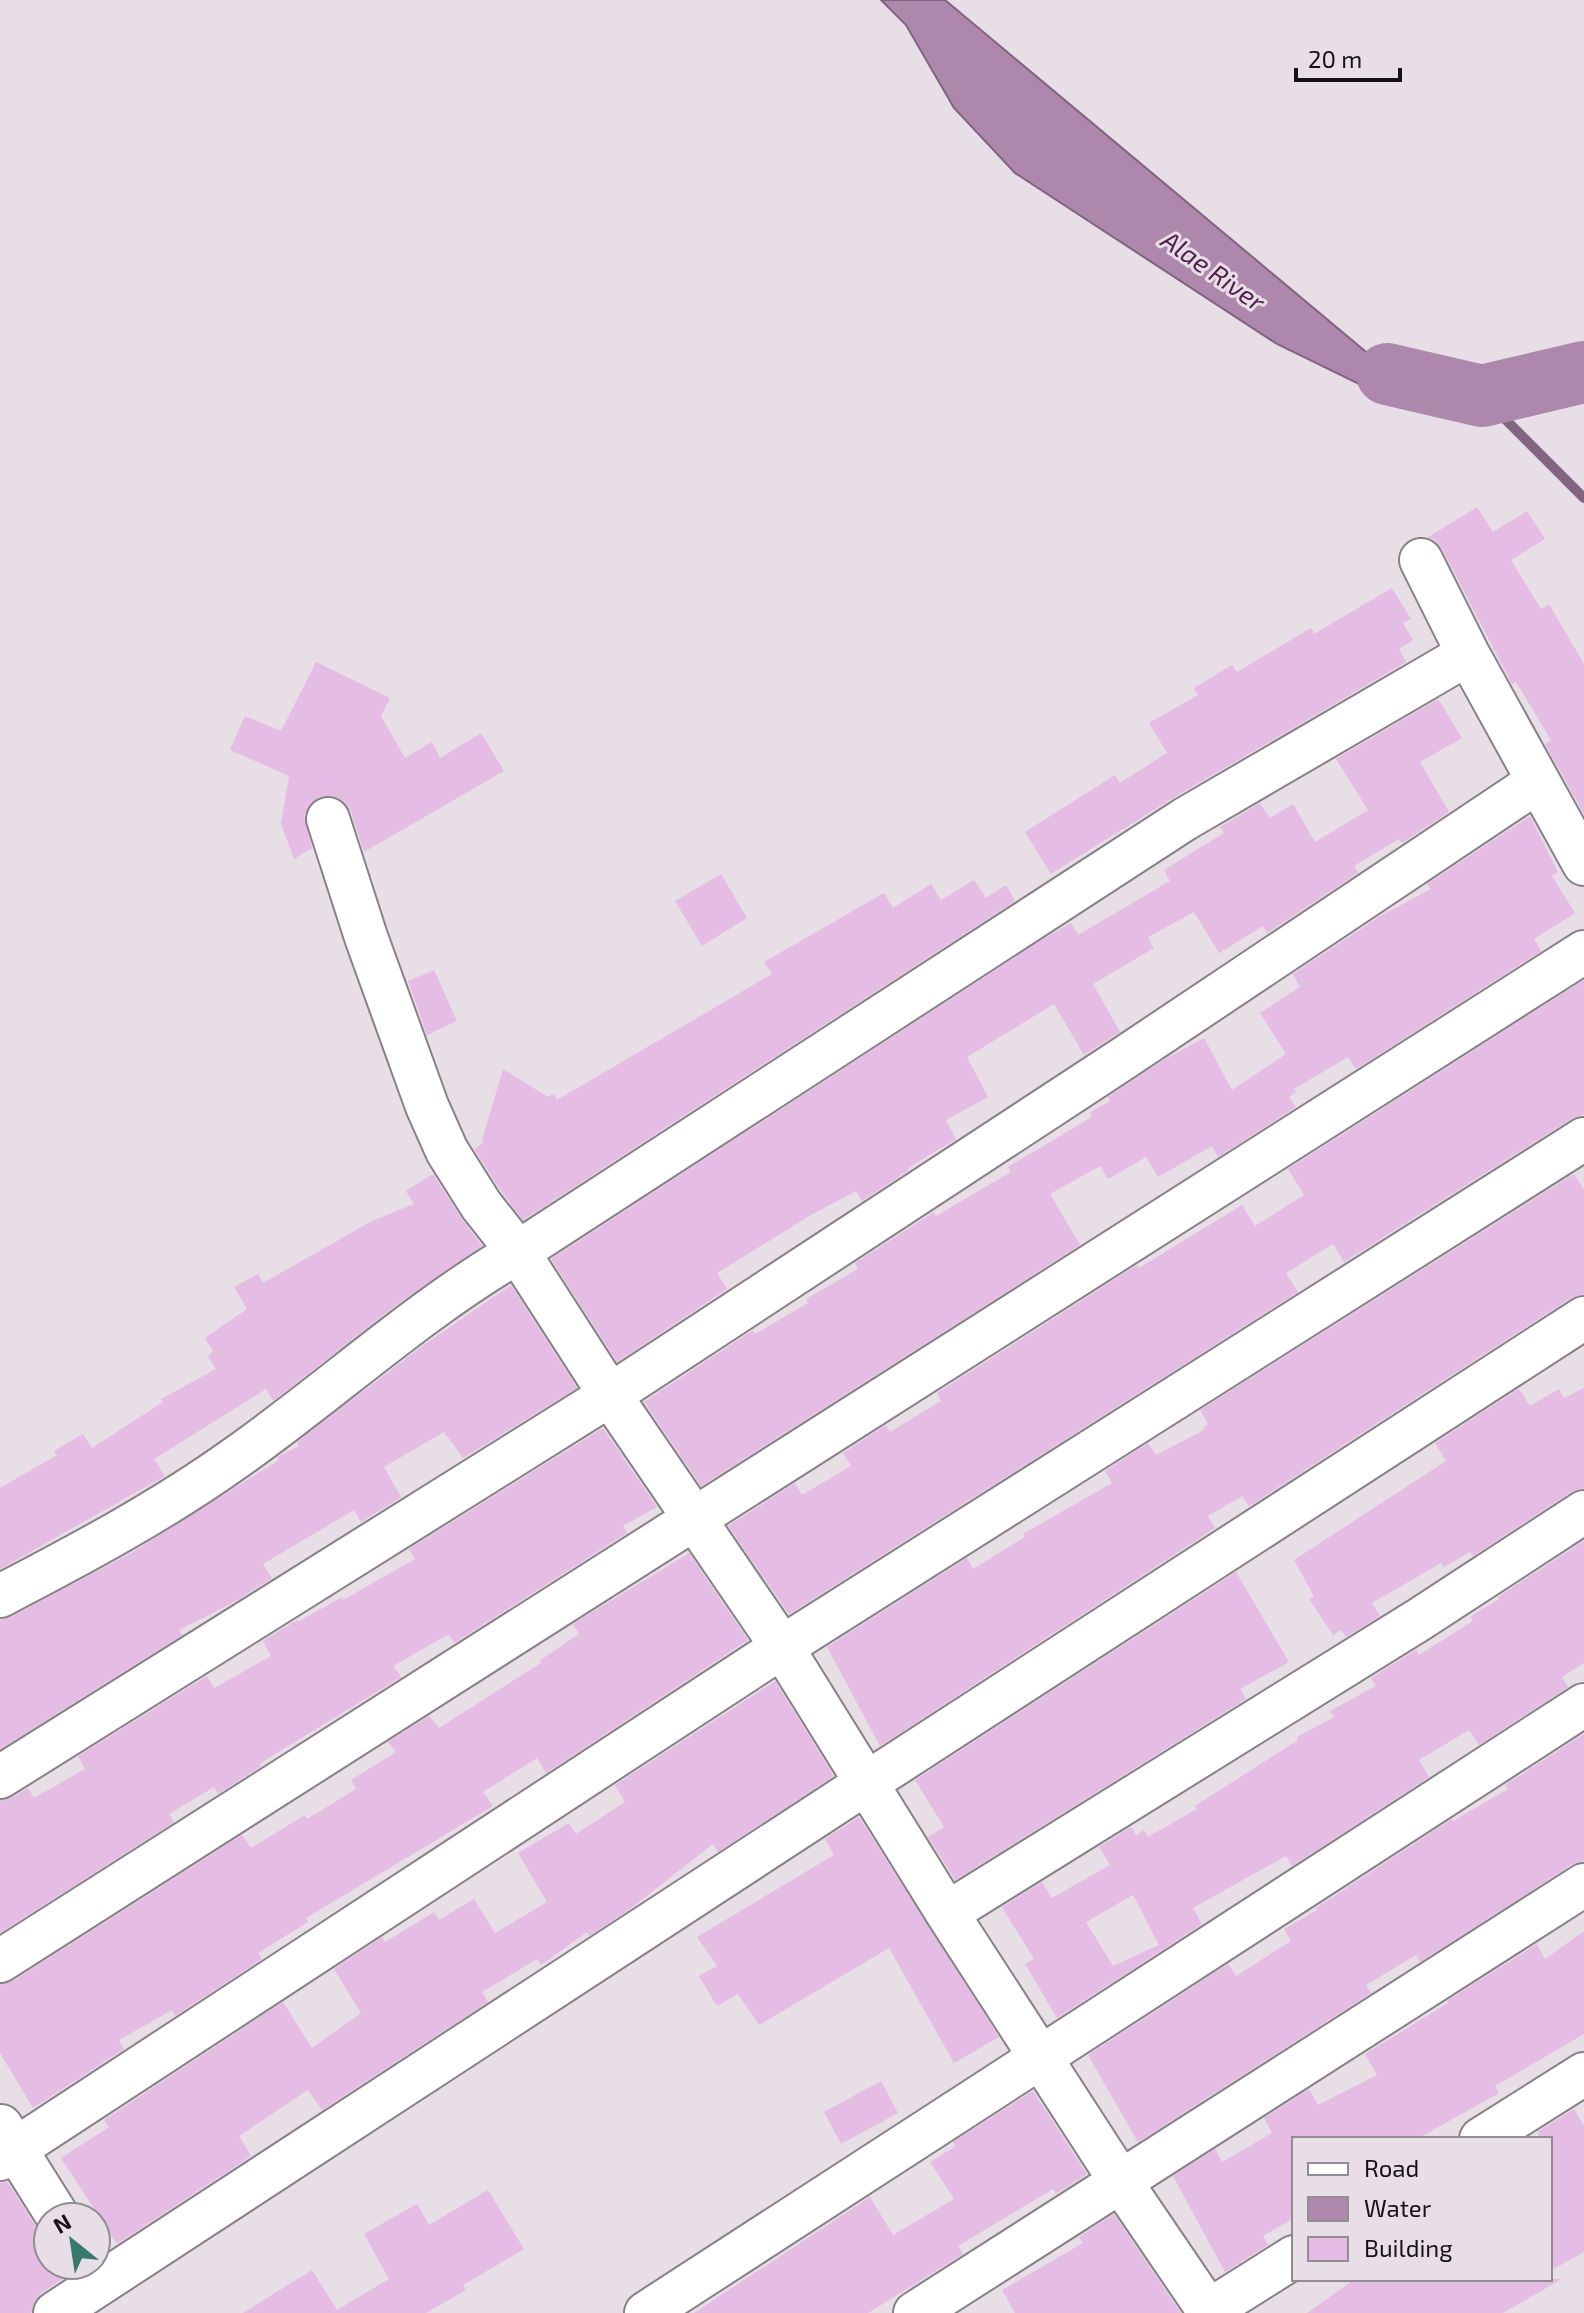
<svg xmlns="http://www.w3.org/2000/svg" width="1584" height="2313" font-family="'Exo 2',sans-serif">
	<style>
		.water { fill: #ae87ad; stroke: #806480; stroke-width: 2 }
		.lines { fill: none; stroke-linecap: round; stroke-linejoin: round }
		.stream { stroke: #806480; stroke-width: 10 }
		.river { stroke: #ae87ad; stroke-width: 62 }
		.building { fill: #e5bce4; fill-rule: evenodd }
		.street-casing { stroke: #888087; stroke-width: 46 }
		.street { stroke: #fff; stroke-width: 42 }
		.labels { text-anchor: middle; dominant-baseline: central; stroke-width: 6; stroke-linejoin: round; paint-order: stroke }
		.water-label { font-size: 26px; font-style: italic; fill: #501f50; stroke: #e7dee6 }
	</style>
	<rect width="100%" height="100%" fill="#e7dee6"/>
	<path class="water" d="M 881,0 L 945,0 L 1371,356 L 1453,361 L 1476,405 L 1402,405 L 1277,344 L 1015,173 L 954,108 L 906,25 Z"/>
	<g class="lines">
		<path class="stream" d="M 1482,396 L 1584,498"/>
		<path class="river" d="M 1387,374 L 1482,396 L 1584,372"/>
	</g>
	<path class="building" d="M 1477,507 L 1493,532 L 1527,511 L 1545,539 L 1511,560 L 1541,609 L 1549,604 L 1584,664 L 1584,814 L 1545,744 L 1551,740 L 1516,682 L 1512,684 L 1442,549 L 1435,540 L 1427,538 Z
		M 1392,588 L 1411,619 L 1403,623 L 1413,640 L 1399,649 L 1406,662 L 1173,798 L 1051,874 L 1025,832 L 1115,775 L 1120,783 L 1167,753 L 1149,723 L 1198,695 L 1194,688 L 1232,665 L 1237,672 L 1311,628 L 1314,634 Z
		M 316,662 L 390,698 L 381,716 L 405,758 L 432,742 L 440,758 L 481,733 L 504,771 L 364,852 L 351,812 L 345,802 L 334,796 L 320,796 L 310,804 L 304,815 L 312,848 L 294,859 L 281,824 L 289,776 L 230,750 L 245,716 L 281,731 Z
		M 1438,699 L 1462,738 L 1420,762 L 1449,812 L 1402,843 L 1399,839 L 1354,866 L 1358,873 L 1267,933 L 1263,926 L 1219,953 L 1194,912 L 1148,937 L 1154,948 L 1093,984 L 1120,1032 L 1084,1055 L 1054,1004 L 967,1057 L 988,1097 L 946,1120 L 956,1139 L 908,1168 L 909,1170 L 862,1201 L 856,1191 L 811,1215 L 717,1273 L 727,1289 L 617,1362 L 551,1259 L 1040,941 L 1071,923 L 1078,935 L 1170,881 L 1164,870 L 1224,833 L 1220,827 L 1260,803 L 1270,818 L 1293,804 L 1315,842 L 1368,810 L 1336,759 Z
		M 1530,816 L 1558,872 L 1552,876 L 1575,913 L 1534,939 L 1541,951 L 1356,1069 L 1348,1057 L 1294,1089 L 1296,1092 L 1289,1097 L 1296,1107 L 1218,1157 L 1212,1146 L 1158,1177 L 1146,1157 L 1108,1179 L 1100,1166 L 1050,1194 L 1080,1245 L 701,1486 L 644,1402 L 753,1330 L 755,1334 L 808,1303 L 806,1299 L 858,1269 L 855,1263 L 934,1212 L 936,1216 L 1011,1172 L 1008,1167 L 1092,1117 L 1090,1112 L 1110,1101 L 1108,1097 L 1167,1058 L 1204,1038 L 1232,1090 L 1286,1054 L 1260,1013 L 1300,987 L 1293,974 L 1382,915 L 1431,889 L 1427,884 Z
		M 721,874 L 747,918 L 702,946 L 675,901 Z
		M 974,880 L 986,898 L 1006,885 L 1015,901 L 523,1220 L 501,1191 L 474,1149 L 484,1143 L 482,1140 L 503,1069 L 548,1097 L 554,1094 L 557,1100 L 772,974 L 764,962 L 884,893 L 893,908 L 931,884 L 941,900 Z
		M 434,970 L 457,1021 L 427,1035 L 408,981 Z
		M 1584,980 L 1584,1114 L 1571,1119 L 1344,1262 L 1333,1244 L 1286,1273 L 1298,1292 L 789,1614 L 728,1526 L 795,1483 L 802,1495 L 851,1466 L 843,1453 L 886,1425 L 890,1432 L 941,1401 L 937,1393 L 1137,1265 L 1139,1268 L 1242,1205 L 1255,1226 L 1304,1195 L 1288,1169 Z
		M 433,1174 L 461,1218 L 482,1246 L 396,1305 L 273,1401 L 266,1389 L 154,1459 L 165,1476 L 0,1569 L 0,1488 L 57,1455 L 54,1451 L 83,1434 L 92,1448 L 163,1402 L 161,1399 L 216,1369 L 208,1357 L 213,1351 L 205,1338 L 247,1309 L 234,1287 L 258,1274 L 263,1283 L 372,1221 L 414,1204 L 406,1191 Z
		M 1574,1174 L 1584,1190 L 1584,1294 L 1571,1298 L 1249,1506 L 1242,1496 L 1208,1516 L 1215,1528 L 880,1746 L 827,1647 L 967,1558 L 973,1569 L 1025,1537 L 1023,1534 L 1112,1483 L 1105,1471 L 1148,1443 L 1156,1455 L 1204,1430 L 1203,1428 L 1208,1424 L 1200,1410 Z
		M 511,1285 L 577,1388 L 463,1458 L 444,1432 L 384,1467 L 401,1497 L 361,1522 L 354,1510 L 263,1564 L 272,1578 L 234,1602 L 179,1630 L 182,1635 L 0,1749 L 0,1620 L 11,1617 L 133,1552 L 279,1460 L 277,1457 L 299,1446 L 297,1442 L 425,1344 Z
		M 1584,1388 L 1584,1488 L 1571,1492 L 1473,1556 L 1470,1552 L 1444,1567 L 1441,1563 L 1372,1603 L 1380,1616 L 1346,1637 L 1341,1630 L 1333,1635 L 1309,1599 L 1314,1596 L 1294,1560 L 1446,1461 L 1435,1443 L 1519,1389 L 1530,1406 L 1559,1389 L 1564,1398 Z
		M 603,1428 L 657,1507 L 623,1526 L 627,1533 L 454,1643 L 449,1634 L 393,1666 L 401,1677 L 259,1764 L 261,1766 L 218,1794 L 214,1787 L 169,1814 L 174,1822 L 0,1933 L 0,1801 L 13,1797 L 28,1788 L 34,1798 L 85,1769 L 78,1756 L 207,1676 L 214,1688 L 271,1656 L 263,1641 L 297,1620 L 298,1622 L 342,1597 L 343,1600 L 415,1559 L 409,1549 Z
		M 1584,1541 L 1584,1663 L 1562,1677 L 1568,1687 L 1479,1745 L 1469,1730 L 1419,1760 L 1429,1777 L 1292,1866 L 1286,1856 L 1193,1908 L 1202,1924 L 1057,2018 L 1025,1964 L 1034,1959 L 1002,1907 L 1042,1882 L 1052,1898 L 1110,1865 L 1099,1847 L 1131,1827 L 1136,1835 L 1144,1830 L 1148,1837 L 1197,1809 L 1195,1806 L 1298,1740 L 1297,1737 L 1334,1717 L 1330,1711 L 1376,1686 L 1371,1678 L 1416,1650 L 1419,1655 L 1473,1621 L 1470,1617 L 1499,1599 L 1498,1597 ZM 1133,1895 L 1159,1945 L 1113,1966 L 1086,1922 Z
		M 689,1553 L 748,1640 L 546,1773 L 537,1758 L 483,1792 L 493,1806 L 306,1918 L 308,1922 L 258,1953 L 262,1959 L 175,2016 L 172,2010 L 119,2040 L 124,2049 L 33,2108 L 0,2053 L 0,1985 L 13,1981 L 242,1835 L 251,1848 L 305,1815 L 307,1819 L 356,1789 L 351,1780 L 396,1752 L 388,1742 L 429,1716 L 439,1728 L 541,1663 L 539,1661 L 579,1634 L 573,1624 Z
		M 1236,1572 L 1289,1662 L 1240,1689 L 1246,1699 L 955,1880 L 928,1837 L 944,1827 L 915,1780 Z
		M 775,1681 L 834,1776 L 718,1852 L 713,1844 L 626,1912 L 589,1936 L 587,1932 L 541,1965 L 537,1959 L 482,1992 L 488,2002 L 322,2110 L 308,2090 L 239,2136 L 251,2156 L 117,2244 L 61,2158 L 109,2127 L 104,2120 L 283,2002 L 312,2048 L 361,2013 L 334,1969 L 382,1937 L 385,1942 L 434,1912 L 439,1920 L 474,1899 L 495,1933 L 547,1902 L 518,1853 L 569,1823 L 576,1834 L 625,1802 L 615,1785 Z
		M 1584,1734 L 1584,1861 L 1571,1865 L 1420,1962 L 1416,1955 L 1366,1985 L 1371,1993 L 1138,2142 L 1088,2055 L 1228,1964 L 1236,1976 L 1291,1941 L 1284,1929 L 1317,1910 L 1316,1908 L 1452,1819 L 1453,1821 L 1508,1789 L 1505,1785 Z
		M 859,1817 L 999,2037 L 954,2063 L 889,1948 L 759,2025 L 738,1994 L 717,2006 L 699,1976 L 717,1966 L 697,1937 L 834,1855 L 825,1839 Z
		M 1584,1931 L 1584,2034 L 1495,2086 L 1499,2093 L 1417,2139 L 1294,2139 L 1294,2218 L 1263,2236 L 1268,2245 L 1225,2272 L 1173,2176 L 1215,2149 L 1222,2162 L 1272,2133 L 1264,2118 L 1309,2089 L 1318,2105 L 1377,2075 L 1365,2054 L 1448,2003 L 1447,2001 L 1537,1944 L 1545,1959 Z
		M 881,2081 L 898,2113 L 841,2144 L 824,2112 Z
		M 1033,2091 L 1087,2174 L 1056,2194 L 1053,2189 L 958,2246 L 963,2254 L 868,2313 L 694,2313 L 870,2197 L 893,2235 L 954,2199 L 930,2162 L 956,2146 L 953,2142 Z
		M 1574,2109 L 1584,2126 L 1584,2252 L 1550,2271 L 1550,2139 L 1541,2139 L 1537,2132 Z
		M 7,2181 L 38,2230 L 48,2239 L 48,2265 L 84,2265 L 41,2293 L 34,2302 L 31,2313 L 0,2313 L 0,2183 Z
		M 488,2190 L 524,2249 L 463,2285 L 466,2290 L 426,2313 L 243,2313 L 312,2270 L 337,2310 L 389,2279 L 364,2234 L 417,2204 L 429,2225 Z
		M 1114,2214 L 1181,2313 L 1015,2313 L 1002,2290 L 1083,2243 L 1079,2237 Z
		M 1355,2279 L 1562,2279 L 1503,2313 L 1307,2313 Z"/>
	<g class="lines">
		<defs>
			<path id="street" d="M 1421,560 L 1468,654 L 1584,864
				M 328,819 L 366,937 L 427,1106 L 447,1151 L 481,1205 L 518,1252 L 610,1395 L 782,1647 L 947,1913 L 1121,2182 L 1210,2313
				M 0,1596 C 81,1554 163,1510 237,1457 C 332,1390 418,1310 518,1252 L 1185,819 L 1468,654
				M 0,1777 L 610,1395 L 1124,1058 L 1537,782
				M 947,1913 L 1420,1619 L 1584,1512
				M 0,1961 L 1584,952
				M 1,2126 L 58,2217
				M 1481,2139 L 1584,2074
				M 0,2159 L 782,1647 L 1584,1139
				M 55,2313 L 868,1782 L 1584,1318
				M 646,2313 L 1584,1705
				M 915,2313 L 1584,1885
				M 1205,2313 L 1294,2257"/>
		</defs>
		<use href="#street" class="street-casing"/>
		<use href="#street" class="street"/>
	</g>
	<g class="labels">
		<g class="water-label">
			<text transform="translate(1214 270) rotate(35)">Alae River</text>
		</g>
	</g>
	<rect x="1292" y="2137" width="260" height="144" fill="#e7dee6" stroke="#938d93" stroke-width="2"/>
	<rect x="1308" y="2163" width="40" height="12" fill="#ffffff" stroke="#938d93" stroke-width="2"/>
	<text x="1364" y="2177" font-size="24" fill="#161316">Road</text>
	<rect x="1308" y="2197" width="40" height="24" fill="#ae87ad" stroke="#938d93" stroke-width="2"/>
	<text x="1364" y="2217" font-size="24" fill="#161316">Water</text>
	<rect x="1308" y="2237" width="40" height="24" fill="#e5bce4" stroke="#938d93" stroke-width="2"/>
	<text x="1364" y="2257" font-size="24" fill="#161316">Building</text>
	<g transform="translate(72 2241) rotate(330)"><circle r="38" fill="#e7dee6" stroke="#938d93" stroke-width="2"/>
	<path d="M0-6L14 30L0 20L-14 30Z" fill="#37796a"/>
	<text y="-12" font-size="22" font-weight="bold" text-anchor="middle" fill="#161316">N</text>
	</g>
	<path d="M1296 68v12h104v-12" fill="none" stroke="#161316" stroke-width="4"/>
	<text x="1308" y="68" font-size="24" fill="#161316" stroke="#e7dee6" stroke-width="6" paint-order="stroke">20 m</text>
</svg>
